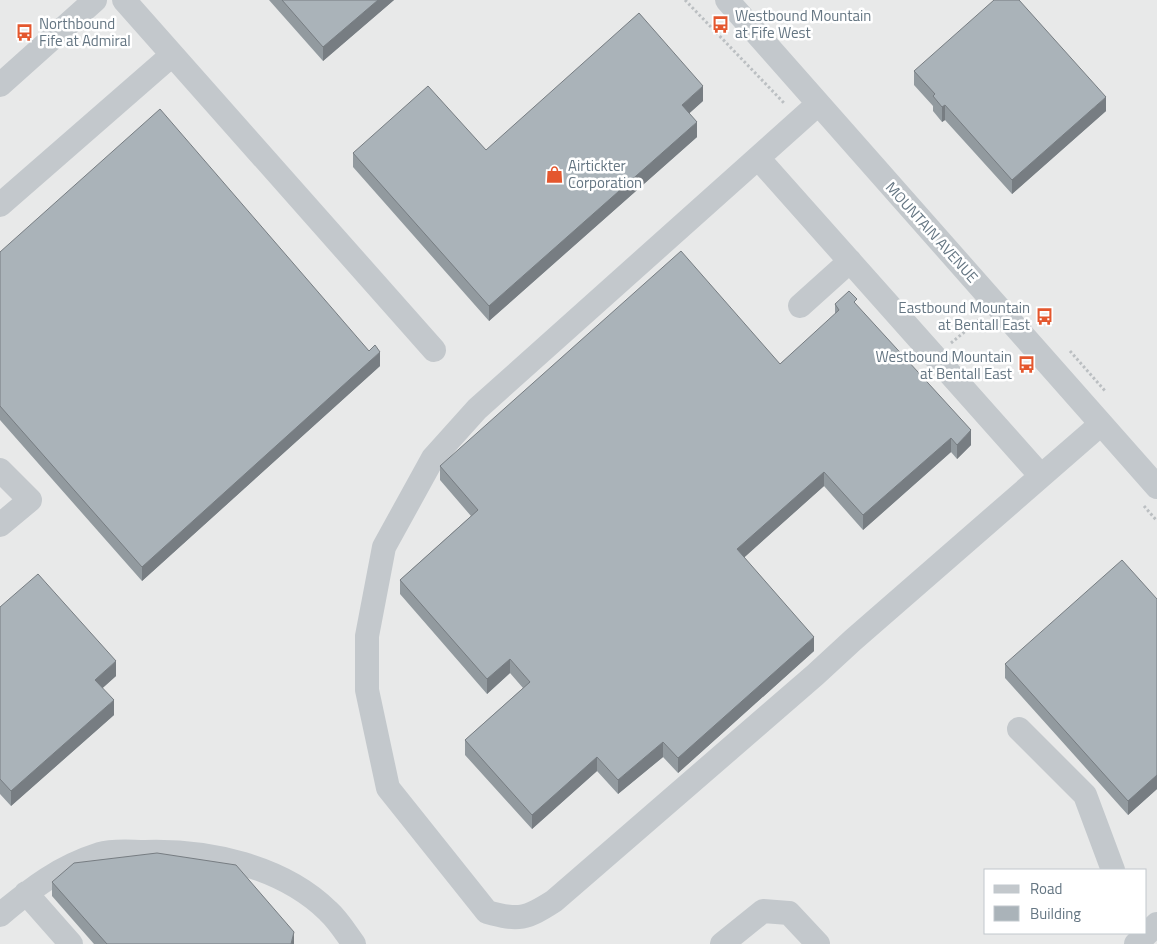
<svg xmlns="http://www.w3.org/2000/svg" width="1157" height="944" font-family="'Titillium Web',sans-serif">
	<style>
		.built { fill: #e8e9e9; fill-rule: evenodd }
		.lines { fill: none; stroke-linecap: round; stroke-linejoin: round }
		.path { stroke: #bbbfc2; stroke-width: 3; stroke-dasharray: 2.5 2.5; stroke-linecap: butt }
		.minor { stroke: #c3c8cc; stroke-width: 24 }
		.wall { fill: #929a9f }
		.shaded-wall { fill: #777d82 }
		.building { fill: #aab3b9; stroke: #777d82 }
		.labels { text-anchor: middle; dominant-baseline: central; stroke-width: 5; stroke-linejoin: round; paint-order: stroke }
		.poi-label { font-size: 15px; fill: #657683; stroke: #fff; text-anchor: start }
		.street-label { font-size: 15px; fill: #657683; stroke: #fff }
	</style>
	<rect width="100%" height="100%" fill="#fafaf8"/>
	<path class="built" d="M 0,0 L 1157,0 L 1157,944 L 0,944 ZM 986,870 L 1146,870 L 1146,933 L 986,933 Z"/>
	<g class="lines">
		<path class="path" d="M 685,0 L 785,104
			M 951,343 L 979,320
			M 1070,351 L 1106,392
			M 1144,506 L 1157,521"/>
		<path class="minor" d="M 124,0 L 434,350
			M 727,0 L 1157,487
			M 0,85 L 95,0
			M 818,104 L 477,409 L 433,458 L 384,547 L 367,636 L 367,690 L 388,788 L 487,912 C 519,921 526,919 554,901 L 815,675 L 853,640 L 1101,424
			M 758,158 L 1041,476
			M 0,205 L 172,55
			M 800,306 L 850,261
			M 0,470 L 30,500 L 0,525
			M 1019,729 L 1085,795 L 1113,870
			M 26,893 L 71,944
			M 0,915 C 32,888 59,867 100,854 C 113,850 131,852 145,852 C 208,850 282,866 328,911 C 338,920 346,933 354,944
			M 722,944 L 763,911 L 789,913 L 818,944
			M 1136,944 L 1157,924"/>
	</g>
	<path class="wall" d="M 269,0 L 394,0 L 323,61 Z
		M 914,71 L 1106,111 L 1012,194 L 945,120 L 942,122 L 933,111 L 933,106 L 914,85 Z
		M 703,101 L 689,113 L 697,137 L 489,321 L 353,167 L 353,153 L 486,150 Z
		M 0,252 L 380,366 L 142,581 L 0,420 Z
		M 835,304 L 857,306 L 971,445 L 957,459 L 951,452 L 863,530 L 824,486 L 744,557 L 814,651 L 678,773 L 663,757 L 618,794 L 597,771 L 532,829 L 465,755 L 465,740 L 523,688 L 510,673 L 487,694 L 400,594 L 400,580 L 471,516 L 440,480 L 440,466 L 780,364 L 835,315 Z
		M 1157,599 L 1157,789 L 1128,815 L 1005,678 L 1005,664 Z
		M 0,607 L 116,676 L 102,688 L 114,715 L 11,806 L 0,794 Z
		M 52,882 L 294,944 L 94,944 L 52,896 Z"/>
	<path class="shaded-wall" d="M 378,0 L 394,0 L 323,61 L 323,47 Z
		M 703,86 L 703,101 L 682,120 L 682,105 Z
		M 1106,97 L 1106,111 L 1012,194 L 1012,180 Z
		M 945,105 L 945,120 L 942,122 L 942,107 Z
		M 697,122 L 697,137 L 489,321 L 489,306 Z
		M 380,352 L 380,366 L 142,581 L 142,567 Z
		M 971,430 L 971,445 L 957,459 L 957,445 Z
		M 951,438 L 951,452 L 863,530 L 863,515 Z
		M 824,472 L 824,486 L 737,564 L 737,549 Z
		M 814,637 L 814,651 L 678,773 L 678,758 Z
		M 510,659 L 510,673 L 487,694 L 487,679 Z
		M 116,661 L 116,676 L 95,695 L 95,680 Z
		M 114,700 L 114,715 L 11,806 L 11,791 Z
		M 663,742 L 663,757 L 618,794 L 618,780 Z
		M 597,757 L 597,771 L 532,829 L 532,815 Z
		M 1157,775 L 1157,789 L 1128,815 L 1128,801 Z
		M 294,932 L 294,944 L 291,944 Z"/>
	<path class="building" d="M 282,0 L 378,0 L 323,47 Z
		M 994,0 L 1019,0 L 1106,97 L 1012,180 L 945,105 L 942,107 L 933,96 L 935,94 L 914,71 Z
		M 639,13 L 703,86 L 682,105 L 697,122 L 489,306 L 353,153 L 428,86 L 486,150 Z
		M 160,109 L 369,351 L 375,345 L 380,352 L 142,567 L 0,406 L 0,252 Z
		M 681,251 L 780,364 L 839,310 L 835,304 L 849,291 L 857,299 L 854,302 L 971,430 L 957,445 L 951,438 L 863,515 L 824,472 L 737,549 L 814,637 L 678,758 L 663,742 L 618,780 L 597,757 L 532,815 L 465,740 L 530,682 L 510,659 L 487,679 L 400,580 L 478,510 L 440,466 Z
		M 1122,560 L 1157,599 L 1157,775 L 1128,801 L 1005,664 Z
		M 38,574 L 116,661 L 95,680 L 114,700 L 11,791 L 0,779 L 0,607 Z
		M 157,853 L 236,865 L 294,932 L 291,944 L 107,944 L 52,882 L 74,863 Z"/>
	<defs>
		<symbol id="bus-bare" viewBox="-9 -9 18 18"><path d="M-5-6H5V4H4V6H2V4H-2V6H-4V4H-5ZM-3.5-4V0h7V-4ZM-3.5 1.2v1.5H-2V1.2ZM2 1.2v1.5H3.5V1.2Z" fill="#e4572e" stroke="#fff" stroke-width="2.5" paint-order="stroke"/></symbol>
		<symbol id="shop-bare" viewBox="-9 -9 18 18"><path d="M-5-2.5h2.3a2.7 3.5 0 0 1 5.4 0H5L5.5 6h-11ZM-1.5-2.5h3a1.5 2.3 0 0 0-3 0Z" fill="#e4572e" stroke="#fff" stroke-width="2.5" paint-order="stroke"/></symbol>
	</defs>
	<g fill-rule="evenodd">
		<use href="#bus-bare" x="708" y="12" width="25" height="25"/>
		<use href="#bus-bare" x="12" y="20" width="25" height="25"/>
		<use href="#shop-bare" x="542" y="162" width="25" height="25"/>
		<use href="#bus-bare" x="1032" y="304" width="25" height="25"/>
		<use href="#bus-bare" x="1014" y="352" width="25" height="25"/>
	</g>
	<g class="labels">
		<g class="poi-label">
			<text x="735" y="15">Westbound Mountain<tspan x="735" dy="17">at Fife West</tspan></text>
			<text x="39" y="23">Northbound<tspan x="39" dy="17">Fife at Admiral</tspan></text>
			<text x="568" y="165">Airtickter<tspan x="568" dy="17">Corporation</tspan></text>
			<text x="1030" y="307" text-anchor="end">Eastbound Mountain<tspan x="1030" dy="17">at Bentall East</tspan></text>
			<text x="1012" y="356" text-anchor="end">Westbound Mountain<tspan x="1012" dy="17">at Bentall East</tspan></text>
		</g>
		<g class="street-label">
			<text transform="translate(932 232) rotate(48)">MOUNTAIN AVENUE</text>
		</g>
	</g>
	<rect x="984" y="869" width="162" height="65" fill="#ffffff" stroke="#c1c8cd"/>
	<rect x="994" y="885" width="25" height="8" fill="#c3c8cc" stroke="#c1c8cd"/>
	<text x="1030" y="894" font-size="15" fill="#657683">Road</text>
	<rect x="994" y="906" width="25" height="15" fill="#aab3b9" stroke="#c1c8cd"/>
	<text x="1030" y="919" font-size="15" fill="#657683">Building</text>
</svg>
